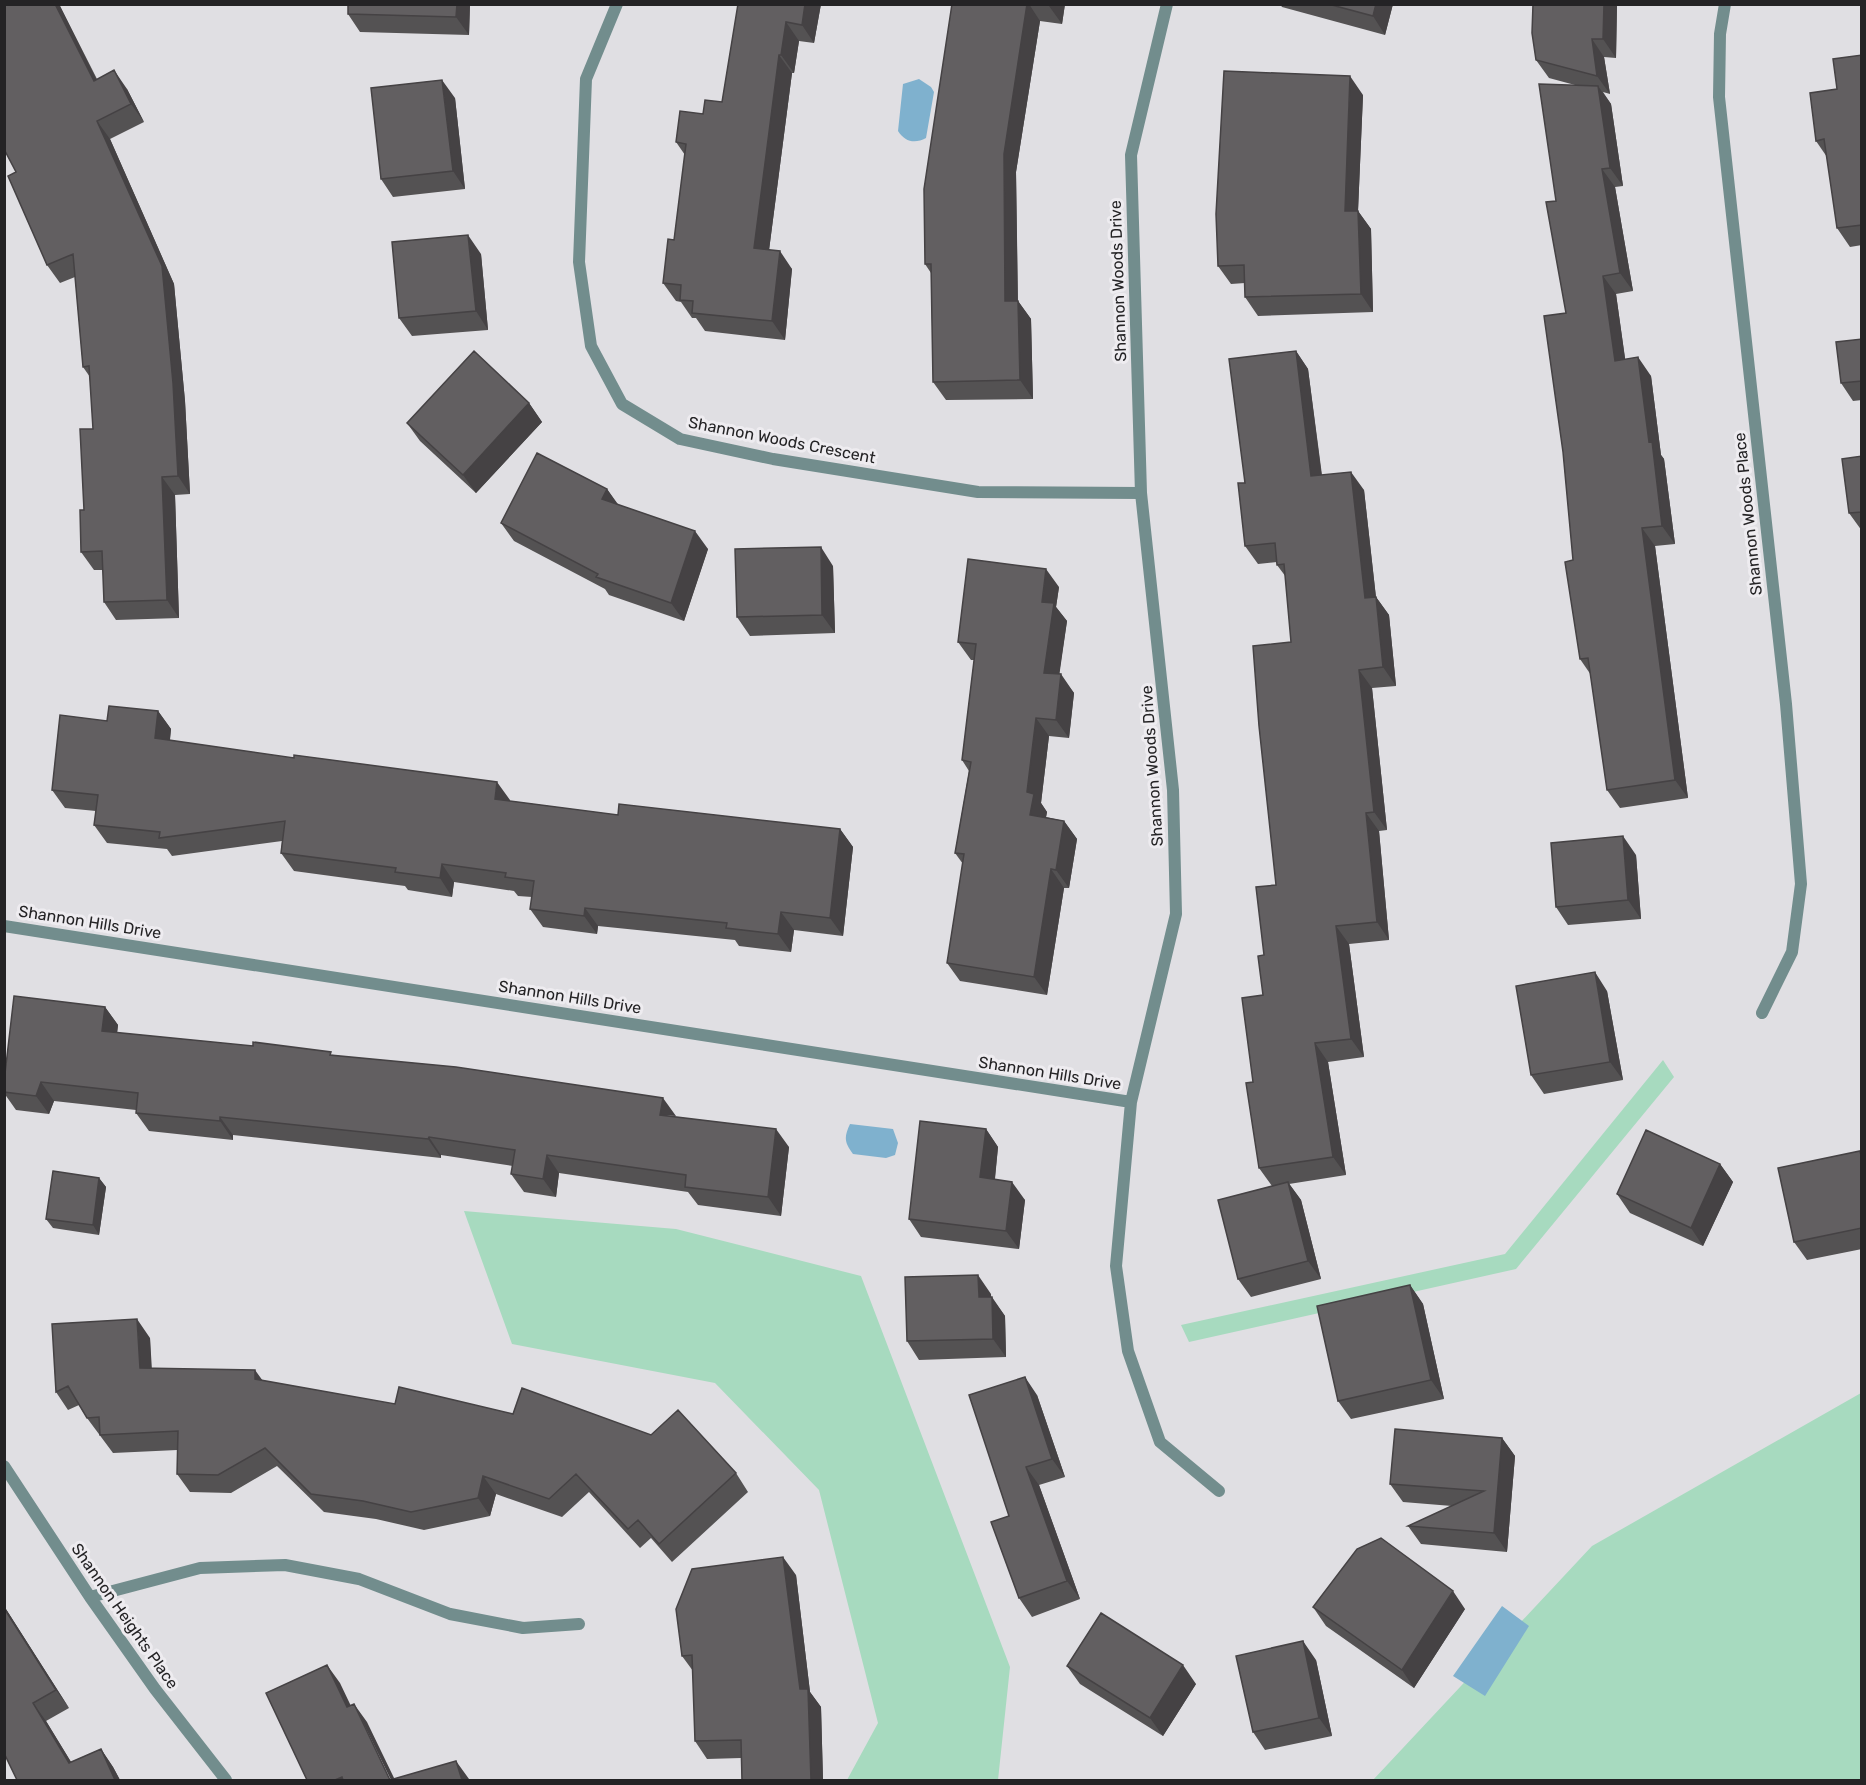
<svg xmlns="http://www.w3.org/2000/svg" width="1866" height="1785" font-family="Rubik,sans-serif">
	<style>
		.green { fill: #a7dabf }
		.water { fill: #7fb1ce }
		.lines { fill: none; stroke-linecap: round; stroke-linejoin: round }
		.street { stroke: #728d8d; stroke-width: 12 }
		.wall { fill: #545253 }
		.shaded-wall { fill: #454244 }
		.building { fill: #625f61; stroke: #454244; stroke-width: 1.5 }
		.labels { text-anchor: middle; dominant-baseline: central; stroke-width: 6; stroke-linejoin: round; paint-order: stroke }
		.street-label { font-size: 16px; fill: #242325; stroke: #eeecf0 }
	</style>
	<rect width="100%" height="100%" fill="#e0dfe3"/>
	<path class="green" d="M 1663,1060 L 1674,1077 L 1516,1269 L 1189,1342 L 1181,1325 L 1505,1254 Z
		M 464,1211 L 676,1229 L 861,1276 L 1010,1667 L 998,1780 L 847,1780 L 878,1723 L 819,1490 L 715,1383 L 512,1344 Z
		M 1861,1393 L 1861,1780 L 1373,1780 L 1592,1546 Z"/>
	<path class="water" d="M 919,79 L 931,87 L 934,92 L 926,138 C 915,144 905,142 898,131 L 903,84 Z
		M 850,1124 L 893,1129 L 898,1143 L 895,1155 L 886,1158 L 853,1154 C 844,1142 844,1137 850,1124 Z
		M 1502,1606 L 1529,1626 L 1485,1696 L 1453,1676 Z"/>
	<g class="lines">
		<path class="street" d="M 617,4 L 586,79 L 579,262 L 591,346 L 622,404 L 680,439 L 773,459 L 978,492 L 1141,493
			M 1167,4 L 1131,155 L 1141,493 L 1173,790 L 1176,914 L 1131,1102 L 1116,1266 L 1128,1351 L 1160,1442 L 1219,1491
			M 1725,4 L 1720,34 L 1719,97 L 1786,704 L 1801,884 L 1792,952 L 1762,1013
			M 4,926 L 1131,1102
			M 4,1466 L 90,1597 L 155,1689 L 226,1780
			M 90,1597 L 200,1568 L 285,1565 L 359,1579 L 450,1614 L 523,1628 L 579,1624"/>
	</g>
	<path class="wall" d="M 4,4 L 59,4 L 97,79 L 127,89 L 144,122 L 110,139 L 174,284 L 185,401 L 190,494 L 175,495 L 179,618 L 116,620 L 104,602 L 103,570 L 94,570 L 81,552 L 84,510 L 93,429 L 90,377 L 83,367 L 75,277 L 60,283 L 47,265 L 16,172 Z
		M 348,4 L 470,4 L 469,35 L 360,32 L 348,14 Z
		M 738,4 L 821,4 L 814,43 L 799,41 L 794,73 L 792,73 L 769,250 L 792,269 L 785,340 L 705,331 L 696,318 L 692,318 L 681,302 L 676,301 L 663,283 L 674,240 L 685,155 L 676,142 L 703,114 L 722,102 Z
		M 952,4 L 1065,4 L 1062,24 L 1040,21 L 1016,172 L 1018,301 L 1031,319 L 1033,399 L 946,400 L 933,382 L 931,273 L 925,264 Z
		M 1280,4 L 1393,4 L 1385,35 L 1282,7 Z
		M 1533,4 L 1617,4 L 1616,58 L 1604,57 L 1610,94 L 1603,92 L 1611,104 L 1623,186 L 1615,187 L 1633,291 L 1616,294 L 1625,359 L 1651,376 L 1661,455 L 1664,459 L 1675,544 L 1655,546 L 1688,798 L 1620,808 L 1607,790 L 1591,675 L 1580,659 L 1573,560 L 1566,313 L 1575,85 L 1549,78 L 1536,60 Z
		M 1862,55 L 1862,245 L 1850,247 L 1837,228 L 1827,157 L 1816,141 L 1837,89 Z
		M 1363,95 L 1358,211 L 1371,229 L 1373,312 L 1258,316 L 1245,297 L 1245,283 L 1231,284 L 1218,266 Z
		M 455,98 L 465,189 L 393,197 L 381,179 Z
		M 481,254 L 488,330 L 412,336 L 399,318 Z
		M 1862,339 L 1862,400 L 1853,401 L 1841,383 Z
		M 1296,351 L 1308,369 L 1322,475 L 1364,490 L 1376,597 L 1389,615 L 1396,686 L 1372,688 L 1387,830 L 1379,831 L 1389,940 L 1349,944 L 1364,1057 L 1328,1062 L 1346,1175 L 1289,1184 L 1301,1200 L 1321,1279 L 1251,1297 L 1238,1279 L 1272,1186 L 1259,1168 L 1253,1082 L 1263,995 L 1264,955 L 1276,885 L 1291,642 L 1286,577 L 1277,565 L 1277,562 L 1258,564 L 1245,546 L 1245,483 Z
		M 529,403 L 542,422 L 476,493 L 420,441 L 407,423 Z
		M 1862,456 L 1862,531 L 1849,513 Z
		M 607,489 L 617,504 L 708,549 L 684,621 L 609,595 L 605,589 L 514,541 L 501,523 Z
		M 833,566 L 835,633 L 750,636 L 737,617 Z
		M 1059,587 L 1056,607 L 1067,621 L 1059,674 L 1074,693 L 1069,738 L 1049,736 L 1041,803 L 1047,812 L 1046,817 L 1064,821 L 1077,839 L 1069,888 L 1064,888 L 1047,995 L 960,981 L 947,963 L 963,864 L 955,853 L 969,771 L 962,760 L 974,660 L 971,660 L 958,642 Z
		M 158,711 L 171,729 L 170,740 L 510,800 L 510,801 L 618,815 L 840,829 L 853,847 L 843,936 L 794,930 L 791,952 L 739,946 L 735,940 L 598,926 L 597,934 L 543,927 L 530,909 L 532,897 L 518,896 L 514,891 L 454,882 L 452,897 L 408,890 L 405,886 L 294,871 L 281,853 L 282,841 L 172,856 L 167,849 L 107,843 L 94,825 L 96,811 L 65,808 L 52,790 L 107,721 Z
		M 1636,855 L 1641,919 L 1568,925 L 1556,907 Z
		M 1607,991 L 1623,1080 L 1544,1094 L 1531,1075 Z
		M 105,1007 L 118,1025 L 117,1033 L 334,1055 L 676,1117 L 789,1147 L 781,1216 L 698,1205 L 688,1192 L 559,1173 L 556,1197 L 524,1192 L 511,1174 L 513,1166 L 441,1155 L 441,1158 L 233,1135 L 233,1140 L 149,1131 L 136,1113 L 136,1110 L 54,1101 L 49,1114 L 16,1110 L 4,1093 L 4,1082 Z
		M 986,1129 L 998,1147 L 995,1179 L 1025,1200 L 1019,1249 L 921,1237 L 909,1219 Z
		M 1862,1154 L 1862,1249 L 1807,1260 L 1794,1242 Z
		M 1720,1164 L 1733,1182 L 1703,1246 L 1630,1213 L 1617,1194 Z
		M 99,1178 L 106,1187 L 99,1235 L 53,1228 L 46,1219 Z
		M 1410,1285 L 1423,1304 L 1444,1399 L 1351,1419 L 1338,1401 Z
		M 991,1294 L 991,1297 L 1005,1316 L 1006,1357 L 919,1360 L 907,1341 Z
		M 150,1338 L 151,1369 L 262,1381 L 736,1473 L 748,1492 L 672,1562 L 651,1538 L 640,1548 L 589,1492 L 562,1517 L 496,1494 L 490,1516 L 424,1530 L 376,1519 L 324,1512 L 277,1466 L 231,1493 L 190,1492 L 177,1474 L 177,1450 L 113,1453 L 87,1418 L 79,1405 L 68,1410 L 56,1392 Z
		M 1037,1395 L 1065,1477 L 1039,1485 L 1080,1599 L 1032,1617 L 1019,1598 L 1009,1516 Z
		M 1502,1438 L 1515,1456 L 1507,1552 L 1421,1544 L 1408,1526 L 1452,1506 L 1403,1502 L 1390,1484 Z
		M 796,1575 L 810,1692 L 821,1707 L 823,1780 L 742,1780 L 741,1758 L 707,1759 L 695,1741 L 693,1671 L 682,1656 Z
		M 4,1606 L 69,1708 L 46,1721 L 71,1762 L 101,1749 L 113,1767 L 120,1780 L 17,1780 Z
		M 1313,1607 L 1465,1609 L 1414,1688 L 1326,1626 Z
		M 1316,1660 L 1332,1736 L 1265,1750 L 1253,1732 Z
		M 1067,1666 L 1196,1684 L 1163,1736 L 1080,1684 Z"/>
	<path class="shaded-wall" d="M 55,4 L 59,4 L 106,99 L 94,81 Z
		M 457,4 L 470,4 L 469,35 L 456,17 Z
		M 805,4 L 821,4 L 814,43 L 802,25 Z
		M 1027,4 L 1029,4 L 1040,21 L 1016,172 L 1018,319 L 1005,301 L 1004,154 Z
		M 1049,4 L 1065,4 L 1062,24 L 1049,6 Z
		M 1376,4 L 1393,4 L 1385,35 L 1373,16 Z
		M 1604,4 L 1617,4 L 1616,58 L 1603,39 Z
		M 786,22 L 799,41 L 794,73 L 781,55 Z
		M 1592,39 L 1604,57 L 1610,94 L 1597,76 Z
		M 779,55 L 792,73 L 767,266 L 754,248 Z
		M 114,70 L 127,89 L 144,122 L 131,104 Z
		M 1350,76 L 1363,95 L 1358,211 L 1371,229 L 1373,312 L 1361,294 L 1345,211 Z
		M 442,80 L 455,98 L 465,189 L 453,171 Z
		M 1598,86 L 1611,104 L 1623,186 L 1610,168 Z
		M 97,121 L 110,139 L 174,284 L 185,401 L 190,494 L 178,476 Z
		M 1602,169 L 1615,187 L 1633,291 L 1620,273 Z
		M 468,235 L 481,254 L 488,330 L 476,311 Z
		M 780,251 L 792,269 L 785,340 L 772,321 Z
		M 1603,276 L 1616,294 L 1628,379 L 1615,361 Z
		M 1018,301 L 1031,319 L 1033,399 L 1020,380 Z
		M 1296,351 L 1308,369 L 1324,494 L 1311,476 Z
		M 1638,357 L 1651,376 L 1661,455 L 1664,459 L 1675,544 L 1662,526 L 1649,442 Z
		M 529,403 L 542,422 L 476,493 L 463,475 Z
		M 1351,472 L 1364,490 L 1378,616 L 1365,598 Z
		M 162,477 L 175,495 L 179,618 L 167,600 Z
		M 607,489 L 620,507 L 602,499 Z
		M 1642,528 L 1655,546 L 1688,798 L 1675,780 Z
		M 695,531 L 708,549 L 684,621 L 671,603 Z
		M 821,547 L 833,566 L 835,633 L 822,615 Z
		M 1046,569 L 1059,587 L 1056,607 L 1067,621 L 1057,691 L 1044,673 L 1042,602 Z
		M 1376,597 L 1389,615 L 1396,686 L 1383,667 Z
		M 1359,670 L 1372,688 L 1387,830 L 1374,812 Z
		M 1061,674 L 1074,693 L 1069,738 L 1056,720 Z
		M 158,711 L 171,729 L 168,756 L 155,738 Z
		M 1036,718 L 1049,736 L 1041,803 L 1047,812 L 1043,833 L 1030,815 L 1027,792 Z
		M 497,782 L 510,800 L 507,818 L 495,799 Z
		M 1366,813 L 1379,831 L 1389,940 L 1377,922 Z
		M 1064,821 L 1077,839 L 1069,888 L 1056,870 Z
		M 840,829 L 853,847 L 843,936 L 830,918 Z
		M 1623,836 L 1636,855 L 1641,919 L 1628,900 Z
		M 442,864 L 454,882 L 452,897 L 440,878 Z
		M 1051,869 L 1064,888 L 1047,995 L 1034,977 Z
		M 585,908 L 598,926 L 597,934 L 584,916 Z
		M 781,912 L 794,930 L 791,952 L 778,934 Z
		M 1336,926 L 1349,944 L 1364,1057 L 1351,1039 Z
		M 1595,972 L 1607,991 L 1623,1080 L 1610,1062 Z
		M 105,1007 L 118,1025 L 115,1050 L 102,1031 Z
		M 1315,1043 L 1328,1062 L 1346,1175 L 1333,1157 Z
		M 41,1082 L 54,1101 L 49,1114 L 36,1096 Z
		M 663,1098 L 676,1116 L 660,1115 Z
		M 220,1117 L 233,1135 L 233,1140 L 220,1121 Z
		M 776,1129 L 789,1147 L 781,1216 L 768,1197 Z
		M 986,1129 L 998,1147 L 993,1196 L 980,1177 Z
		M 429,1137 L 441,1155 L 441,1158 L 428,1139 Z
		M 547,1155 L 559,1173 L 556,1197 L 543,1179 Z
		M 1720,1164 L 1733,1182 L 1703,1246 L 1691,1228 Z
		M 99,1178 L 106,1187 L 99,1235 L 93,1225 Z
		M 1012,1182 L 1025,1200 L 1019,1249 L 1006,1231 Z
		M 1288,1182 L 1301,1200 L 1321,1279 L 1308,1261 Z
		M 978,1275 L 991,1294 L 992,1316 L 979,1297 Z
		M 1410,1285 L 1423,1304 L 1444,1399 L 1431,1380 Z
		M 992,1297 L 1005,1316 L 1006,1357 L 993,1339 Z
		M 137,1319 L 150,1338 L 153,1387 L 140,1368 Z
		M 255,1370 L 268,1388 L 255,1379 Z
		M 1025,1377 L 1037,1395 L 1065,1477 L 1052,1459 Z
		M 1502,1438 L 1515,1456 L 1507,1552 L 1494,1533 Z
		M 1026,1467 L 1039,1485 L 1080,1599 L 1067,1581 Z
		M 483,1476 L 496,1494 L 490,1516 L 478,1498 Z
		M 783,1557 L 796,1575 L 810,1692 L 821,1707 L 823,1780 L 811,1780 Z
		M 1453,1591 L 1465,1609 L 1414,1688 L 1402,1670 Z
		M 4,1606 L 69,1708 L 56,1690 L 4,1608 Z
		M 1303,1641 L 1316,1660 L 1332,1736 L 1319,1718 Z
		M 327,1665 L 340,1683 L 360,1725 L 347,1707 Z
		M 1183,1665 L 1196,1684 L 1163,1736 L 1150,1718 Z
		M 33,1703 L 46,1721 L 82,1780 L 69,1763 Z
		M 354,1704 L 367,1722 L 395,1780 L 391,1780 Z
		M 101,1749 L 113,1767 L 120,1780 L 115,1780 Z
		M 456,1761 L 469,1779 L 469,1780 L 462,1780 Z"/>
	<path class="building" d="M 4,4 L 55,4 L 94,81 L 114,70 L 131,104 L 97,121 L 162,266 L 173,383 L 178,476 L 162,477 L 167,600 L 104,602 L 102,551 L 81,552 L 80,510 L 84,510 L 80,429 L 93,429 L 89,366 L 83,367 L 73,254 L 47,265 L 8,176 L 16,172 L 4,149 Z
		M 348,4 L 457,4 L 456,17 L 348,14 Z
		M 738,4 L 805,4 L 802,25 L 786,22 L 781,55 L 779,55 L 754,248 L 780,251 L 772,321 L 692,313 L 693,301 L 680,300 L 681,285 L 663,283 L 668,239 L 674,240 L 686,144 L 676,142 L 680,111 L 703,114 L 705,100 L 722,102 Z
		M 952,4 L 1027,4 L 1004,154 L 1005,301 L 1018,301 L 1020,380 L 933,382 L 931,264 L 925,264 L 924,189 Z
		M 1328,4 L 1376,4 L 1373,16 Z
		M 1533,4 L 1604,4 L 1603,39 L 1592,39 L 1597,76 L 1536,60 L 1532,33 Z
		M 1862,55 L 1862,225 L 1837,228 L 1824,139 L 1816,141 L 1810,93 L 1837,89 L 1833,59 Z
		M 1224,71 L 1350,76 L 1345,211 L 1358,211 L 1361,294 L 1245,297 L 1244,265 L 1218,266 L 1216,214 Z
		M 442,80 L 453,171 L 381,179 L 371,88 Z
		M 1539,84 L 1598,86 L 1610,168 L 1602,169 L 1620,273 L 1603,276 L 1615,361 L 1638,357 L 1649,442 L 1652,441 L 1662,526 L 1642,528 L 1675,780 L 1607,790 L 1588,658 L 1580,659 L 1565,562 L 1573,560 L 1563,452 L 1544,316 L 1566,313 L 1546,202 L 1556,201 Z
		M 468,235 L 476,311 L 399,318 L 392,242 Z
		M 1862,339 L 1862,381 L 1841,383 L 1836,342 Z
		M 474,351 L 529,403 L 463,475 L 407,423 Z
		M 1296,351 L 1311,476 L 1351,472 L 1365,598 L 1376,597 L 1383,667 L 1359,670 L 1374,812 L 1366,813 L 1377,922 L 1336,926 L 1351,1039 L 1315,1043 L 1333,1157 L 1259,1168 L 1246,1083 L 1253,1082 L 1242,998 L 1263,995 L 1258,956 L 1264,955 L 1256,887 L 1276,885 L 1259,726 L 1253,646 L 1291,642 L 1284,564 L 1277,565 L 1275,543 L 1245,546 L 1238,483 L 1245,483 L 1229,359 Z
		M 537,453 L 607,489 L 602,499 L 695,531 L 671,603 L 596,577 L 598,574 L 501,523 Z
		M 1862,456 L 1862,512 L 1849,513 L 1842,459 Z
		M 821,547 L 822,615 L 737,617 L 735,549 Z
		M 968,559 L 1046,569 L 1042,602 L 1054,603 L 1044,673 L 1061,674 L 1056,720 L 1036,718 L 1027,792 L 1034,794 L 1030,815 L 1064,821 L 1056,870 L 1051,869 L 1034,977 L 947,963 L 964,854 L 955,853 L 971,762 L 962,760 L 976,644 L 958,642 Z
		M 109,706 L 158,711 L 155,738 L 294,758 L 294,755 L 497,782 L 495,799 L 618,815 L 619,804 L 840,829 L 830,918 L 781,912 L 778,934 L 726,928 L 727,923 L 585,908 L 584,916 L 530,909 L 534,881 L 505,877 L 506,873 L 442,864 L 440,878 L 395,872 L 396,868 L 281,853 L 285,821 L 159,838 L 160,832 L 94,825 L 98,795 L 52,790 L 60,715 L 107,721 Z
		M 1623,836 L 1628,900 L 1556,907 L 1551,843 Z
		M 1595,972 L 1610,1062 L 1531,1075 L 1516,986 Z
		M 14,996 L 105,1007 L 102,1031 L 253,1046 L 253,1042 L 331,1052 L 330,1055 L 456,1067 L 663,1098 L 660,1115 L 776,1129 L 768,1197 L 685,1187 L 686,1175 L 547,1155 L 543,1179 L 511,1174 L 515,1150 L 429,1137 L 428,1139 L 220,1117 L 220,1121 L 136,1113 L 138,1093 L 41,1082 L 36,1096 L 4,1092 L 4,1082 Z
		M 920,1121 L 986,1129 L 980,1177 L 1012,1182 L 1006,1231 L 909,1219 Z
		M 1646,1130 L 1720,1164 L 1691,1228 L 1617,1194 Z
		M 1860,1151 L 1862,1160 L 1862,1228 L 1794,1242 L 1778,1168 Z
		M 53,1171 L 99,1178 L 93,1225 L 46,1219 Z
		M 1288,1182 L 1308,1261 L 1238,1279 L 1218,1200 Z
		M 978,1275 L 979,1297 L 992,1297 L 993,1339 L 907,1341 L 905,1277 Z
		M 1410,1285 L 1431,1380 L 1338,1401 L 1317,1306 Z
		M 137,1319 L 140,1368 L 255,1370 L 255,1379 L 395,1404 L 399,1387 L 513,1414 L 522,1388 L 651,1435 L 678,1410 L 736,1473 L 659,1544 L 638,1520 L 628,1529 L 576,1474 L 549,1499 L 483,1476 L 478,1498 L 411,1512 L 363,1501 L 311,1494 L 265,1448 L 218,1475 L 177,1474 L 178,1431 L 100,1435 L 99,1417 L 87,1418 L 68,1386 L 56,1392 L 52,1324 Z
		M 1025,1377 L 1052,1459 L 1026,1467 L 1067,1581 L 1019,1598 L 991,1522 L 1009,1516 L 969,1395 Z
		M 1395,1429 L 1502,1438 L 1494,1533 L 1408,1526 L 1484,1491 L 1390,1484 Z
		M 1381,1538 L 1453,1591 L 1402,1670 L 1313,1607 L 1357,1549 Z
		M 783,1557 L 800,1689 L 808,1689 L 811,1780 L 742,1780 L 741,1740 L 695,1741 L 692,1655 L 682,1656 L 676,1609 L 692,1569 Z
		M 4,1608 L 56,1690 L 33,1703 L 69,1763 L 101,1749 L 115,1780 L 17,1780 L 4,1753 Z
		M 1101,1613 L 1183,1665 L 1150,1718 L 1067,1666 Z
		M 1303,1641 L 1319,1718 L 1253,1732 L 1236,1656 Z
		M 327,1665 L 347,1707 L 354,1704 L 390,1780 L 456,1761 L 462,1780 L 343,1780 L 342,1777 L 335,1780 L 307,1780 L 266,1693 Z"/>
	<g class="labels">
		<g class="street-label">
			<text transform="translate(1118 281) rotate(-92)">Shannon Woods Drive</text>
			<text transform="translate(782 440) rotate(11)">Shannon Woods Crescent</text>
			<text transform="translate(1748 514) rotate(-96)">Shannon Woods Place</text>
			<text transform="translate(1152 766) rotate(-94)">Shannon Woods Drive</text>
			<text transform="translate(90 922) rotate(9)">Shannon Hills Drive</text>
			<text transform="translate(570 997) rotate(9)">Shannon Hills Drive</text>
			<text transform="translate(1050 1073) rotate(9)">Shannon Hills Drive</text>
			<text transform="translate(125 1616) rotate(55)">Shannon Heights Place</text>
		</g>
	</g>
	<rect width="1866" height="1785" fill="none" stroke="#242325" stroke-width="12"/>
</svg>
